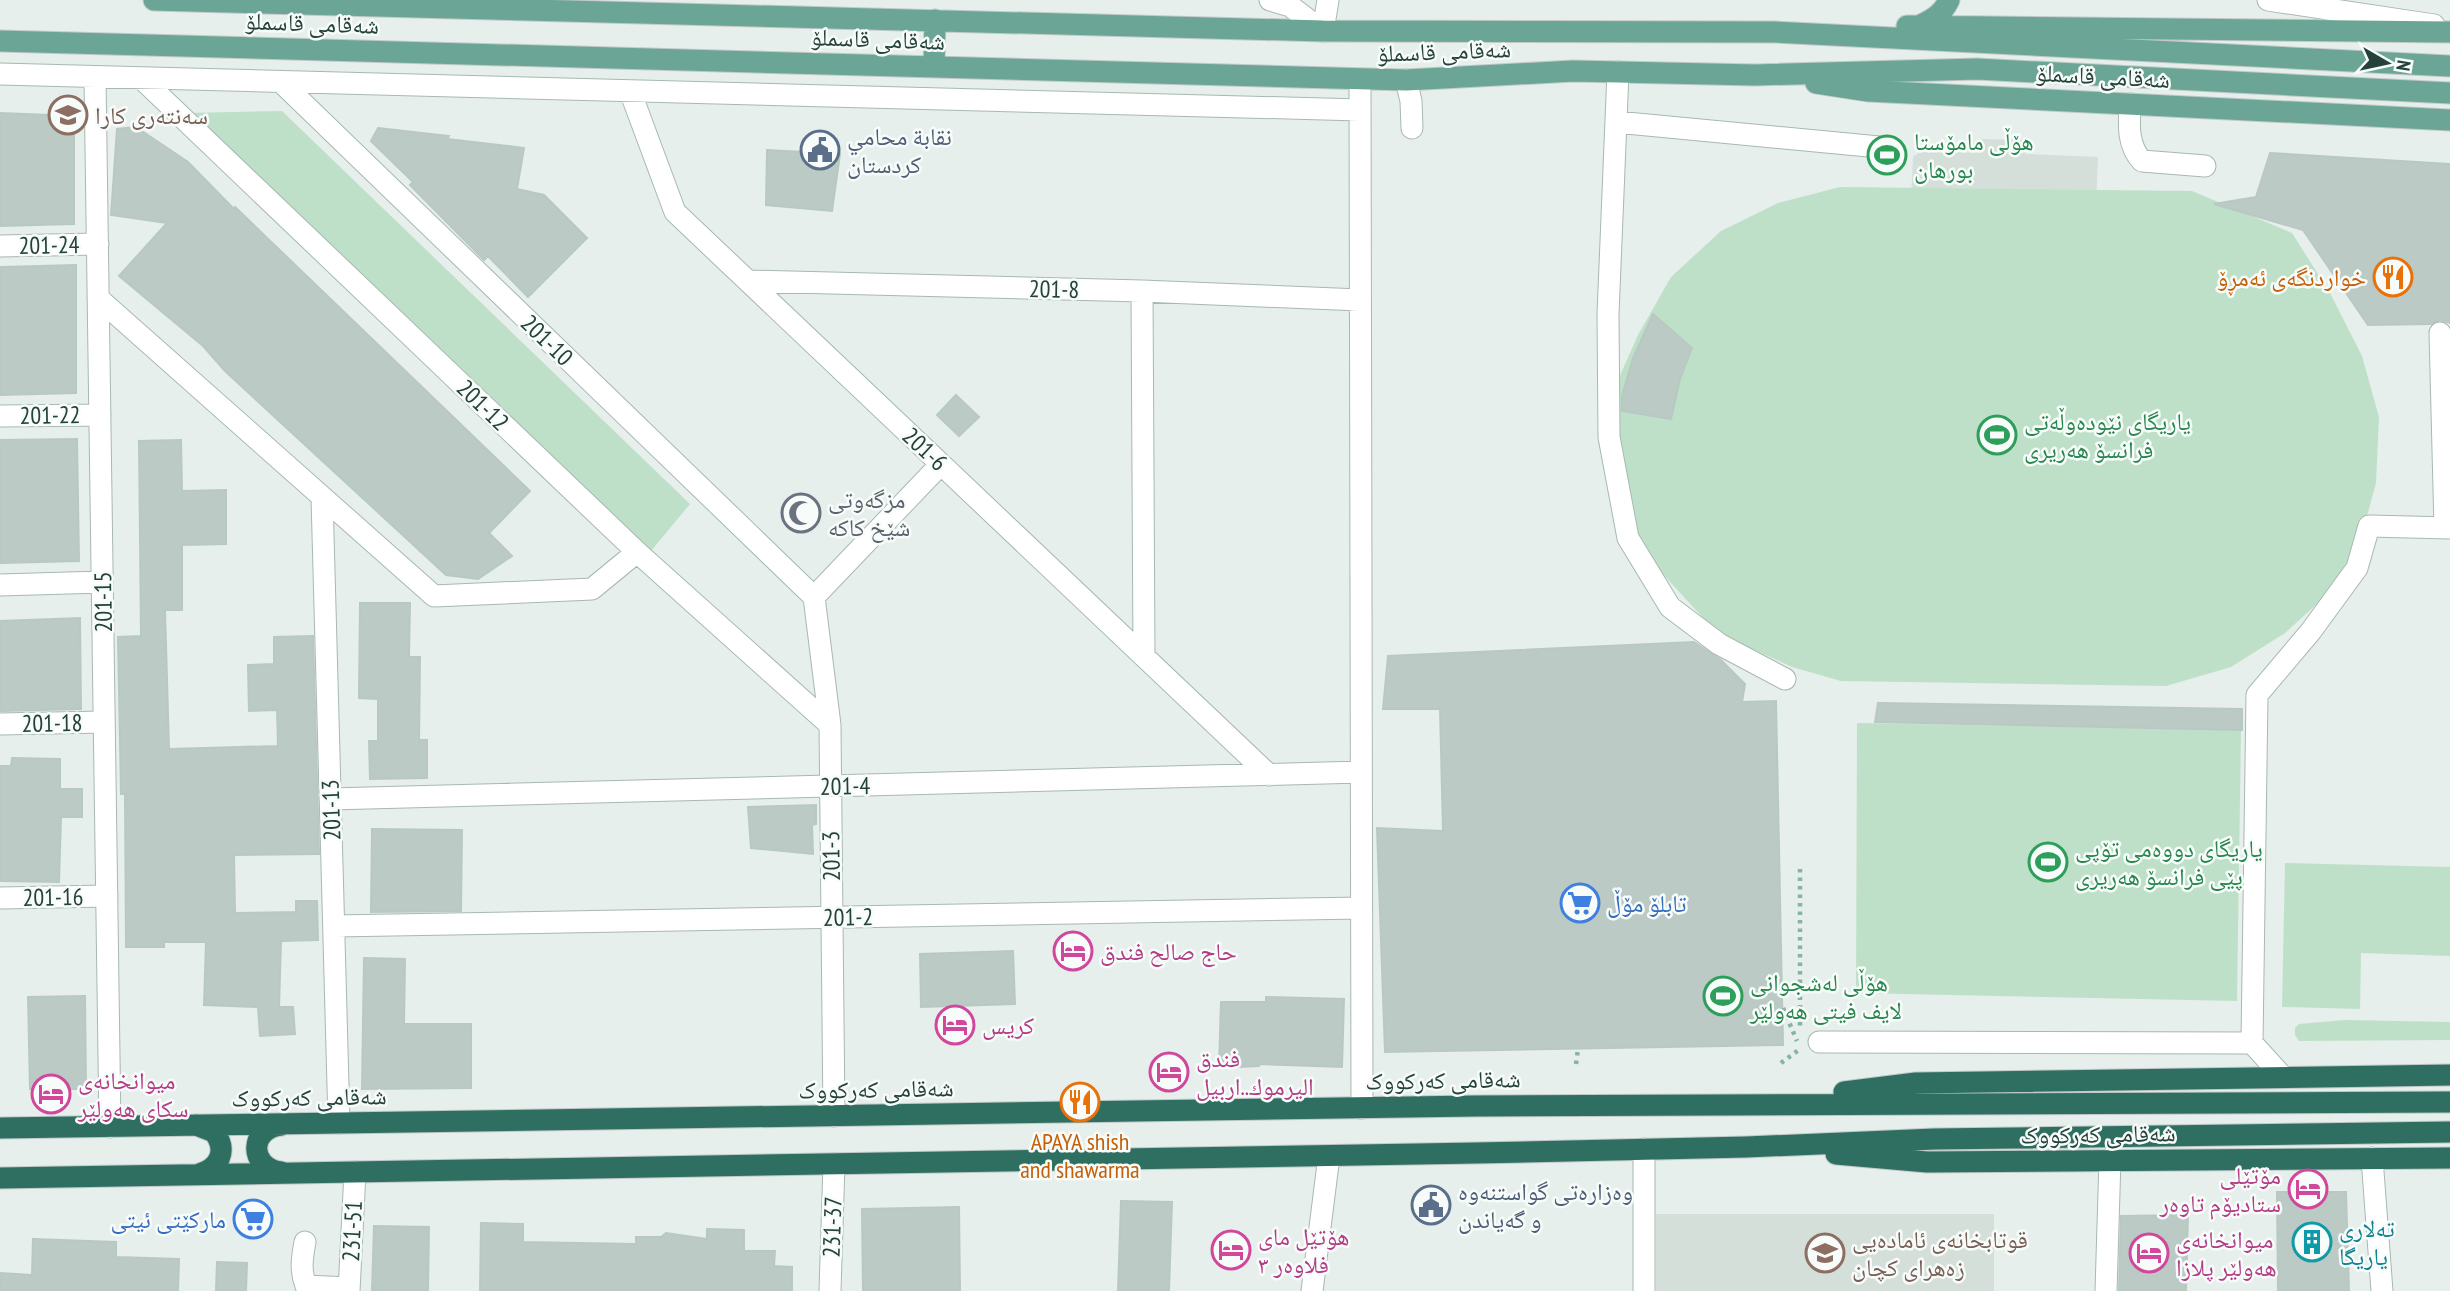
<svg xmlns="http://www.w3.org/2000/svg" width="2450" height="1291" font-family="'PT Sans Narrow','Noto Naskh Arabic',sans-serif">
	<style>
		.built { fill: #d4dfda }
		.green { fill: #bfe0c8 }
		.building { fill: #bbcac4; stroke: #b8c9c2; stroke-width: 2 }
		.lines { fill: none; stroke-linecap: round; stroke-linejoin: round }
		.minor-casing { stroke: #a8b8b2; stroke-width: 23 }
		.major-casing { stroke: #c2cac8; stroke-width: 23 }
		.highway-casing { stroke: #c2cac8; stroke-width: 23 }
		.path { stroke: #86b3a5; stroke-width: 4.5; stroke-dasharray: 3.5 5; stroke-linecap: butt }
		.minor { stroke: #fff; stroke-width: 21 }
		.major { stroke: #6aa596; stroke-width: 21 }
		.highway { stroke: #2f6f62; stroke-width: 21 }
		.labels { text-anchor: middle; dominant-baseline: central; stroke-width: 5; stroke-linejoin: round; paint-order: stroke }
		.street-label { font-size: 24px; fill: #24423a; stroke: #f7fbf9 }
		.education-label { font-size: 24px; fill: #785e54; stroke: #f7fbf9; text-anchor: start }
		.service-label { font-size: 24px; fill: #4e5e75; stroke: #f7fbf9; text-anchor: start }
		.leisure-label { font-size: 24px; fill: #27864d; stroke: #f7fbf9; text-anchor: start }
		.food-label { font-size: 24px; fill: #c56008; stroke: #f7fbf9; text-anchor: end }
		.worship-label { font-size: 24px; fill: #5b616d; stroke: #f7fbf9; text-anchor: start }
		.shop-label { font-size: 24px; fill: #366cbe; stroke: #f7fbf9; text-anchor: start }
		.hotel-label { font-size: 24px; fill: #b23c85; stroke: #f7fbf9; text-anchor: start }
		.culture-label { font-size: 24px; fill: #0d838f; stroke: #f7fbf9; text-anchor: start }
	</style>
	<rect width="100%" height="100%" fill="#e6efeb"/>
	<path class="built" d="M 1982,139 L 2025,140 L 2025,154 L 2098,157 L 2096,206 L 1911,200 L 1913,157 L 1921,151 L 1980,153 Z
		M 1656,1214 L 1994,1214 L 1994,1291 L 1656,1291 Z"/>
	<path class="green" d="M 282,111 L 690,504 L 651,551 L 185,113 Z
		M 1840,187 L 2192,191 L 2292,233 L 2330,293 L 2362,356 L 2379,417 L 2376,483 L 2359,545 L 2329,593 L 2285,633 L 2231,667 L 2166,686 L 1841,681 L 1792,667 L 1735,641 L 1706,621 L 1660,571 L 1634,531 L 1614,452 L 1618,380 L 1638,335 L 1671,277 L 1721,231 L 1778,203 Z
		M 1857,723 L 2241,730 L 2237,1001 L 1856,993 Z
		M 2285,863 L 2450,867 L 2450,956 L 2361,953 L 2360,1009 L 2282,1007 Z
		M 2345,1020 L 2450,1022 L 2450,1040 L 2299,1041 L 2295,1035 L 2295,1028 L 2299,1024 Z"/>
	<path class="building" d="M 0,113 L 74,116 L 74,224 L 0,226 Z
		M 136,127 L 188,162 L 234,209 L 235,207 L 530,491 L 489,533 L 512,556 L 478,579 L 446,575 L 225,371 L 203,346 L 119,276 L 167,223 L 111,215 L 117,129 Z
		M 378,128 L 449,136 L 447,139 L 524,148 L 517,189 L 544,195 L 587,238 L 528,297 L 488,256 L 484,260 L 410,185 L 413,182 L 371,141 Z
		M 767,150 L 840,154 L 832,211 L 766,205 Z
		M 2270,153 L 2450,164 L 2450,323 L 2440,320 L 2431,324 L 2368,325 L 2303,230 L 2214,204 L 2256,197 Z
		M 76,265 L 76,393 L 0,395 L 0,267 Z
		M 1653,314 L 1692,348 L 1680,379 L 1671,419 L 1622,411 L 1622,396 L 1633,358 Z
		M 956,395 L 979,417 L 959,436 L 937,415 Z
		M 77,439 L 79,561 L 0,563 L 0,440 Z
		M 181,440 L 182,491 L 226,490 L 226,544 L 182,545 L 182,610 L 165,610 L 169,749 L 278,746 L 277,710 L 249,711 L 248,665 L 274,664 L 274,637 L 313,636 L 319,854 L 234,855 L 235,913 L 296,912 L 296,901 L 317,901 L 318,940 L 281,941 L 279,1007 L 293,1007 L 295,1034 L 260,1036 L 258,1007 L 204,1005 L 206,942 L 164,942 L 164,947 L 126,947 L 125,794 L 121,794 L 118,637 L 141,636 L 139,441 Z
		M 360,603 L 410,603 L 409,657 L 420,657 L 419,740 L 427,740 L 427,778 L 370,779 L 369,741 L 378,741 L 378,699 L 359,698 Z
		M 80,618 L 81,709 L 0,711 L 0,621 Z
		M 1694,642 L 1721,660 L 1745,684 L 1742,702 L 1776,701 L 1783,1045 L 1385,1052 L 1377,828 L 1443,831 L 1440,709 L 1383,709 L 1388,656 Z
		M 1878,703 L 2242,709 L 2242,730 L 1875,722 Z
		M 12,758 L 60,759 L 60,789 L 82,789 L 82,817 L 61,817 L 59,882 L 0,881 L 0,766 L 11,766 Z
		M 816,805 L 816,824 L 812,825 L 813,854 L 751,848 L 748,807 Z
		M 372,829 L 462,830 L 461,911 L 371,912 Z
		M 1013,951 L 1015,1004 L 921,1007 L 920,954 Z
		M 364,958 L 405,959 L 404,1024 L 471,1024 L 471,1088 L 362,1089 Z
		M 85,996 L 86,1089 L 30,1089 L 28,997 Z
		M 1266,997 L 1344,999 L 1342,1067 L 1259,1064 L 1259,1066 L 1219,1068 L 1221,1002 L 1266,1002 Z
		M 2277,1192 L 2346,1192 L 2349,1291 L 2278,1291 Z
		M 1121,1201 L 1172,1202 L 1169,1291 L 1118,1291 Z
		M 959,1207 L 960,1291 L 863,1291 L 862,1209 Z
		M 2188,1215 L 2186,1291 L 2119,1291 L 2121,1216 Z
		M 481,1223 L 523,1224 L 523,1242 L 636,1244 L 636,1237 L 661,1237 L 666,1233 L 707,1239 L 707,1229 L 744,1230 L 744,1251 L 775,1251 L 774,1266 L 792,1267 L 792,1291 L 480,1291 Z
		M 374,1226 L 429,1227 L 428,1291 L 372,1291 Z
		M 33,1239 L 116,1242 L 116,1257 L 179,1259 L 178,1291 L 0,1291 L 0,1273 L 32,1275 Z
		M 217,1262 L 247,1263 L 246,1291 L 216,1291 Z"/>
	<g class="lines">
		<defs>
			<path id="minor" d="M 1270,0 L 1290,6 L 1323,31 L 1328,0
				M 2268,0 L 2434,25
				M 1618,72 L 1608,314 L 1609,437 L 1628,538 L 1670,607 L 1719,644 L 1785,679
				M 0,74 L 1360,110
				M 95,77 L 110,1127
				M 141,78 L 637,552 L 830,725
				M 1360,80 L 1362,1108
				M 1406,80 L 1411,101 L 1412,128
				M 281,82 L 814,597
				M 630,91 L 675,212 L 1269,775
				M 2130,104 C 2129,124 2127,145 2142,161 L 2205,166
				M 1616,122 L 1879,147
				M 0,246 L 98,244
				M 748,281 L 1142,291 L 1360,300
				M 1142,291 L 1144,656
				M 98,298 L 434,596 L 592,589 L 637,552
				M 2440,333 L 2445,528
				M 0,416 L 100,415
				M 322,497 L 339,1123
				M 0,585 L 102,582
				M 814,597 L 830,725 L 834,1116
				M 814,597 L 941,464
				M 0,724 L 104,722
				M 330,799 L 1361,772
				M 0,898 L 107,896
				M 334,926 L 1361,908
				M 1819,1042 L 2252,1043 L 2283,1077
				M 2252,1043 L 2257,695 L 2311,631 L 2357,568 L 2369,526 L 2450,528
				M 2372,1158 L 2382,1291
				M 305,1242 C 302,1258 300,1271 306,1286 L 349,1288
				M 349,1291 L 355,1172
				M 830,1291 L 834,1164
				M 1312,1291 L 1329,1156
				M 1644,1291 L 1644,1149
				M 2106,1291 L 2110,1159"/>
			<path id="major" d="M 154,0 L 1323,31 L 1775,32 L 2450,66
				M 1921,25 C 1934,19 1943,13 1949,0
				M 1907,26 L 2450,32
				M 0,41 L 1406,80 L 1573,71 L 1755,75 L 1977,69 L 2450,93
				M 934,67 L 935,20
				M 1816,83 L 1868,91 L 2450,120"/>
			<path id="highway" d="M 1844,1092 L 1916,1083 L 2450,1075
				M 196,1125 L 214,1132 C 228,1150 220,1168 199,1174
				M 0,1128 L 1475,1106 L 2450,1102
				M 1836,1154 L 1927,1162 L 2450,1158
				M 281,1172 C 248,1167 249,1128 282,1125
				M 0,1178 L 1476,1153 L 1746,1147 L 1934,1139 L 2450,1132"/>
		</defs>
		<use href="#minor" class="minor-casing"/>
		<use href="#major" class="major-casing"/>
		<use href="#highway" class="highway-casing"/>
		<path class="path" d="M 1800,869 L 1800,1030
			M 1783,1008 L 1797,1041
			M 1781,1063 L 1800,1049
			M 1576,1064 L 1578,1049"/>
		<use href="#minor" class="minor"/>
		<use href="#major" class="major"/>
		<use href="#highway" class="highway"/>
	</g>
	<defs>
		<symbol id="school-ring" viewBox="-11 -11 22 22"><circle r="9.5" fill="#f7fbf9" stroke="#8d6e63" stroke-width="1.5"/><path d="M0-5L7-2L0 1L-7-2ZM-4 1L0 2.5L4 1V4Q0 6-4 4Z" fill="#8d6e63"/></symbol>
		<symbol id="civic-ring" viewBox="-11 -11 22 22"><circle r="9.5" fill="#f7fbf9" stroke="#5c6f8a" stroke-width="1.5"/><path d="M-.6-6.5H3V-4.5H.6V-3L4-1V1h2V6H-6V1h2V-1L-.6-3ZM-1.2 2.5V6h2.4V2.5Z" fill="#5c6f8a"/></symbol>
		<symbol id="stadium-ring" viewBox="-11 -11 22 22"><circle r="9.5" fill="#f7fbf9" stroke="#2e9e5b" stroke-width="1.5"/><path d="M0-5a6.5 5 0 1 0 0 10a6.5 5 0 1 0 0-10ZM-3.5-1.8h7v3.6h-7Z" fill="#2e9e5b"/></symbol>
		<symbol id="restaurant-ring" viewBox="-11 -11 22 22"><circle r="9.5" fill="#f7fbf9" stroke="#e8710a" stroke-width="1.5"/><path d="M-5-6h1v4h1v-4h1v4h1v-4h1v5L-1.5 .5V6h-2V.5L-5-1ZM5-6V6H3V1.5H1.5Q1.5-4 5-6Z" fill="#e8710a"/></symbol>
		<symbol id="mosque-ring" viewBox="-11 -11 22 22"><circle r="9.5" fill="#f7fbf9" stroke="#6b7280" stroke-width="1.5"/><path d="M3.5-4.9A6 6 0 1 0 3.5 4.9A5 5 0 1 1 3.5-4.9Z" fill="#6b7280"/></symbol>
		<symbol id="supermarket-ring" viewBox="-11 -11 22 22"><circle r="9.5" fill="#f7fbf9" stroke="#3f7fe0" stroke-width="1.5"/><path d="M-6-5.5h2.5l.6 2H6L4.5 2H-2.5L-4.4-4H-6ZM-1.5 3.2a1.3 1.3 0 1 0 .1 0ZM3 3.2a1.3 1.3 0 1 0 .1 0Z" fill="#3f7fe0"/></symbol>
		<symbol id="hotel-ring" viewBox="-11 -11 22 22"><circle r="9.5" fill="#f7fbf9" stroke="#d1479c" stroke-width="1.5"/><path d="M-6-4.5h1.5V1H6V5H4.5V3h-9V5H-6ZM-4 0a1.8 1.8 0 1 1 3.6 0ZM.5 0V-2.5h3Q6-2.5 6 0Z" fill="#d1479c"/></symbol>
		<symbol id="building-ring" viewBox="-11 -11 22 22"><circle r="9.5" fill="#f7fbf9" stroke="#0f9aa8" stroke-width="1.5"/><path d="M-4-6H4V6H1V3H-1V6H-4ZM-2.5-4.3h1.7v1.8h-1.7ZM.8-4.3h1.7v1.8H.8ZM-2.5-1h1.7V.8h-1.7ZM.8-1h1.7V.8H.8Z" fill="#0f9aa8"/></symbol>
	</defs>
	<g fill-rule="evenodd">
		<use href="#school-ring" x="46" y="93" width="44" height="44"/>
		<use href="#civic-ring" x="798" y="128" width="44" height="44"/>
		<use href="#stadium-ring" x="1865" y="133" width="44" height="44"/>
		<use href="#restaurant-ring" x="2371" y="255" width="44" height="44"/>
		<use href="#stadium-ring" x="1975" y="413" width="44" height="44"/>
		<use href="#mosque-ring" x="779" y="491" width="44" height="44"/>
		<use href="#stadium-ring" x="2026" y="840" width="44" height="44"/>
		<use href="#supermarket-ring" x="1558" y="881" width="44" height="44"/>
		<use href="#hotel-ring" x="1051" y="929" width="44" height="44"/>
		<use href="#stadium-ring" x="1701" y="974" width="44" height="44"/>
		<use href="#hotel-ring" x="933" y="1003" width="44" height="44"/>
		<use href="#hotel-ring" x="1147" y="1050" width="44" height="44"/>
		<use href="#hotel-ring" x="29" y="1072" width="44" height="44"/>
		<use href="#restaurant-ring" x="1058" y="1080" width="44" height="44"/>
		<use href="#hotel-ring" x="2286" y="1167" width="44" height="44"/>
		<use href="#civic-ring" x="1409" y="1183" width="44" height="44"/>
		<use href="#supermarket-ring" x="231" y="1197" width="44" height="44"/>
		<use href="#building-ring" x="2290" y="1220" width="44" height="44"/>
		<use href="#hotel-ring" x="1209" y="1228" width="44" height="44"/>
		<use href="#school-ring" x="1803" y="1231" width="44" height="44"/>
		<use href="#hotel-ring" x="2127" y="1231" width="44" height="44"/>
	</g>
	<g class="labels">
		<g class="street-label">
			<text transform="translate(312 23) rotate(2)">شەقامی قاسملۆ</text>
			<text transform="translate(878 39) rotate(2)">شەقامی قاسملۆ</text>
			<text transform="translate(1444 51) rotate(-2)">شەقامی قاسملۆ</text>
			<text transform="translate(2103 76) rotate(3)">شەقامی قاسملۆ</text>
			<text transform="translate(49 245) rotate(-1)">201-24</text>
			<text transform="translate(1054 289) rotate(1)">201-8</text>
			<text transform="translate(547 340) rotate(44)">201-10</text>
			<text transform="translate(483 405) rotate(44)">201-12</text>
			<text transform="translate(50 415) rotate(-1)">201-22</text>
			<text transform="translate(925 449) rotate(43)">201-6</text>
			<text transform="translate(103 602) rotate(-91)">201-15</text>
			<text transform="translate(52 723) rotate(-1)">201-18</text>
			<text transform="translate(845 786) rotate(-1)">201-4</text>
			<text transform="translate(331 810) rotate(-92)">201-13</text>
			<text transform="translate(831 856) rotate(-91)">201-3</text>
			<text transform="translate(53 897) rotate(-1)">201-16</text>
			<text transform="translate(848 917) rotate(-1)">201-2</text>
			<text transform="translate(1443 1080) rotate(-1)">شەقامی کەرکووک</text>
			<text transform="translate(876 1089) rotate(-1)">شەقامی کەرکووک</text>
			<text transform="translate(309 1097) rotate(-1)">شەقامی کەرکووک</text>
			<text transform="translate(2098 1134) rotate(-1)">شەقامی کەرکووک</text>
			<text transform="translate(832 1227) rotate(-88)">231-37</text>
			<text transform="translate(352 1231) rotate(-87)">231-51</text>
		</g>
		<g class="education-label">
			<text x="95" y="115">سەنتەری کارا</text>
			<text x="1852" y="1239">قوتابخانەی ئامادەیی<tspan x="1852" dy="28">زەهرای کچان</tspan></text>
		</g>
		<g class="service-label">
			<text x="847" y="136">نقابة محامي<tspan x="847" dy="28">كردستان</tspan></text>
			<text x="1458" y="1191">وەزارەتی گواستنەوە<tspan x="1458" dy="28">و گەیاندن</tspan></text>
		</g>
		<g class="leisure-label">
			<text x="1914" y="141">هۆڵی مامۆستا<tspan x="1914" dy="28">بورهان</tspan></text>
			<text x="2024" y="421">یاریگای نێودەوڵەتی<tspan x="2024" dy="28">فرانسۆ هەریری</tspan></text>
			<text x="2075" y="848">یاریگای دووەمی تۆپی<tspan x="2075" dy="28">پێی فرانسۆ هەریری</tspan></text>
			<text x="1750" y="982">هۆڵی لەشجوانی<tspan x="1750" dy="28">لایف فیتی هەولێر</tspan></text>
		</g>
		<g class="food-label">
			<text x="2366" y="277">خواردنگەی ئەمڕۆ</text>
			<text x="1080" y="1141" text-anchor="middle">APAYA shish<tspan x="1080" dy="28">and shawarma</tspan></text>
		</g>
		<g class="worship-label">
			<text x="828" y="499">مزگه‌وتی<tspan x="828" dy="28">شێخ كاكه</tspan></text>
		</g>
		<g class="shop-label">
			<text x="1607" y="903">تابلۆ مۆڵ</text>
			<text x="226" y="1219" text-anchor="end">مارکێتی ئیتی</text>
		</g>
		<g class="hotel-label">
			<text x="1100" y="951">حاج صالح فندق</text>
			<text x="982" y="1025">كريس</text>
			<text x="1196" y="1058">فندق<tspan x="1196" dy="28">اليرموك..اربيل</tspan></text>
			<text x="78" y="1080">میوانخانەی<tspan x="78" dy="28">سکای هەولێر</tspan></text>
			<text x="2281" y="1175" text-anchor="end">مۆتێلی<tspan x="2281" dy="28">ستادیۆم تاوەر</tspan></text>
			<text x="1258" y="1236">هۆتێل مای<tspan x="1258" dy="28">فلاوەر ٣</tspan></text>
			<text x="2176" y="1239">میوانخانەی<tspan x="2176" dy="28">هەولێر پلازا</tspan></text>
		</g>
		<g class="culture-label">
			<text x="2339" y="1228">تەلاری<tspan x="2339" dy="28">یاریگا</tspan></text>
		</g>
	</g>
	<g transform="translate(2387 63) rotate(99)" stroke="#f7fbf9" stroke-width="5" paint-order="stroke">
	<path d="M0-5L12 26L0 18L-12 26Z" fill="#24423a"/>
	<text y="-10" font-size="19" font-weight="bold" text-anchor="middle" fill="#24423a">N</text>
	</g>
</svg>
